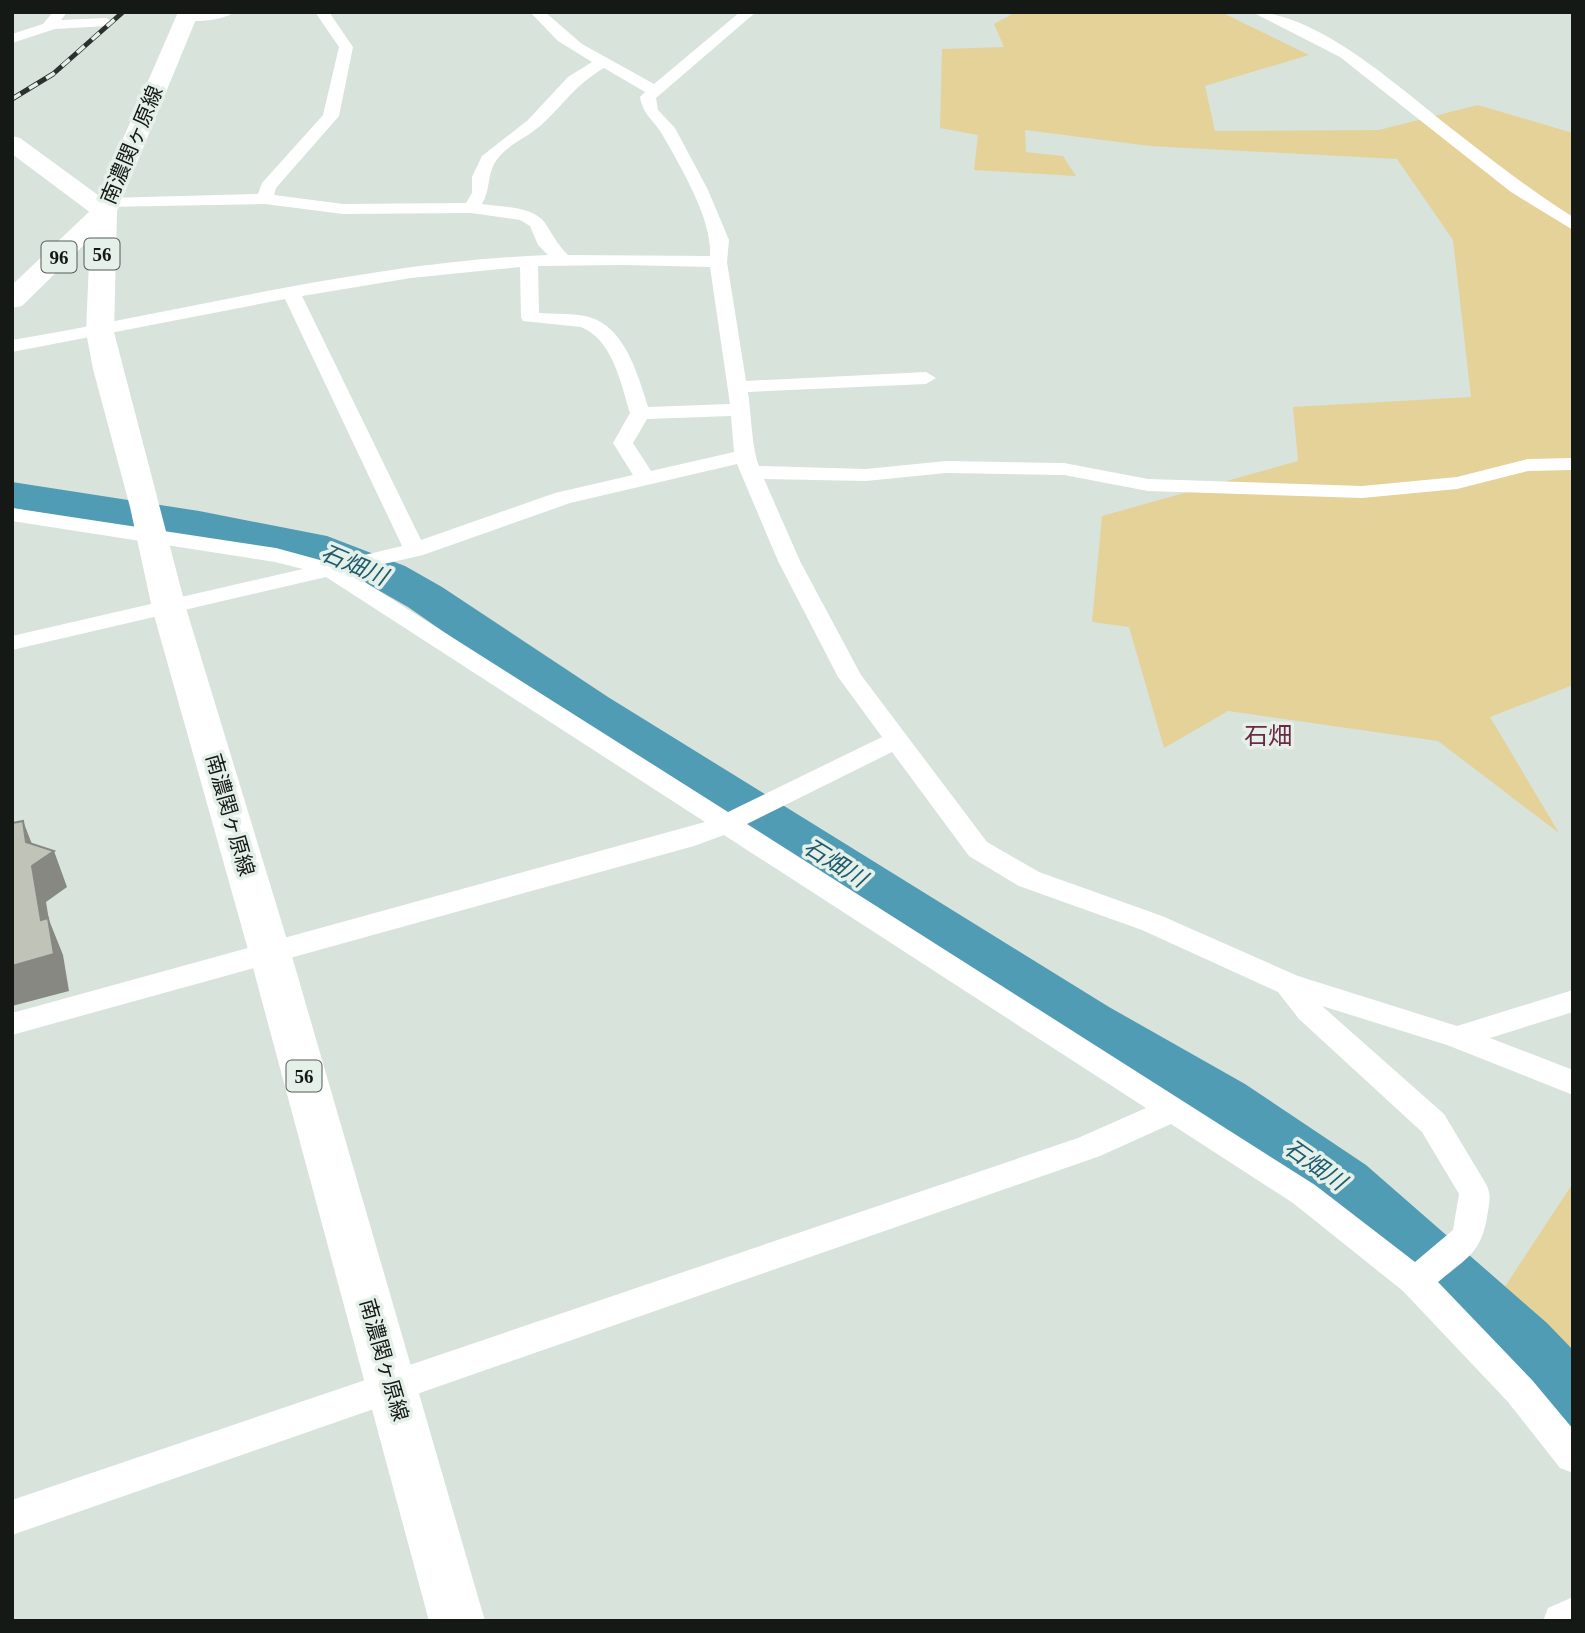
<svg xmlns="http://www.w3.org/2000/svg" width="1585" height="1633" font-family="'Times New Roman','Noto Sans JP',serif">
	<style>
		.green { fill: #e5d298 }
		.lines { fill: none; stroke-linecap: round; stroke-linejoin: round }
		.stream { fill: #509cb4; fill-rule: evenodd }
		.river { fill: #509cb4; fill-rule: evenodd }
		.street { fill: #fff; fill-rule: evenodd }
		.secondary { fill: #fff; fill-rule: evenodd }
		.primary { fill: #fff; fill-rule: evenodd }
		.rail-casing { stroke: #2c312d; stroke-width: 5 }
		.rail { stroke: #e5f0e9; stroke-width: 3.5; stroke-dasharray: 10; stroke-linecap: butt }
		.shaded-wall { fill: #868881 }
		.building { fill: #bfc3b8; stroke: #868881; stroke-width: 2 }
		.labels { text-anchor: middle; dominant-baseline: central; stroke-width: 7; stroke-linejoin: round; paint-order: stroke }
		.shield { fill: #e5f0e9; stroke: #535a55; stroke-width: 2 }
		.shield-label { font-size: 19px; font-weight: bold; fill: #151916 }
		.street-label { font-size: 21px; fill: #151916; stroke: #e5f0e9 }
		.water-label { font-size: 23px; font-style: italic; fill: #1c5a6c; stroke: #e5f0e9 }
		.quarter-label { font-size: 24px; fill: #6b2946; stroke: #e5f0e9 }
	</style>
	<rect width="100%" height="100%" fill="#d8e3dc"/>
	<path class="green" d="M 1016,12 L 1221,12 L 1309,55 L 1205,86 L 1215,131 L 1379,130 L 1478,105 L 1573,133 L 1573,685 L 1490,717 L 1559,833 L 1438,741 L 1228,711 L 1164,748 L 1129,627 L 1092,622 L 1102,516 L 1298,461 L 1293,407 L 1471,397 L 1453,240 L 1397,159 L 1150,146 L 1025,130 L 1026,152 L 1063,156 L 1076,176 L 974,170 L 978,135 L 940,128 L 942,49 L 1004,47 L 994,24 Z
		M 1573,1183 L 1573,1360 L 1500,1294 Z"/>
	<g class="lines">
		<path class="stream" d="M 1522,1340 L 1573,1359 L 1573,1369 L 1518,1349 L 1516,1345 L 1518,1341 Z"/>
		<path class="river" d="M 12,482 L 199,511 L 327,536 L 405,566 L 442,587 L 608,697 L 1109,1007 L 1245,1084 L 1366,1165 L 1547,1323 L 1573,1350 L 1573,1434 L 1547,1424 L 1497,1367 L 1320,1203 L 1201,1120 L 1067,1039 L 572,721 L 408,607 L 371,586 L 314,561 L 199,539 L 12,508 Z"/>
		<path class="street" d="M 53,12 L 67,12 L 61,20 L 106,18 L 113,22 L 106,26 L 55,29 L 12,43 L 12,34 L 43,24 Z
			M 191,12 L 235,12 C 225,20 189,25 180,17 Z
			M 315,12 L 329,12 L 353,47 L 339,116 L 276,188 L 274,195 L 343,204 L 466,203 L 472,193 L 472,177 L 482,156 L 528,120 L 568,77 L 592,62 L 558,41 L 530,12 L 545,12 L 582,44 L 654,84 L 740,12 L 756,12 L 656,98 L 658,110 L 675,128 L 708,190 L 729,240 L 727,262 L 746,381 L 926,372 L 936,378 L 926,384 L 748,392 C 751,412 752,450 759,466 L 866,469 L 946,461 L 1064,463 L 1148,479 L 1362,486 L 1457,477 L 1528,459 L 1573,458 L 1573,470 L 1528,471 L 1457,489 L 1362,498 L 1148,491 L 1064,475 L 946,473 L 866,481 L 764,479 L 800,561 L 861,675 L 987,842 L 1039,872 L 1162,916 L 1298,976 L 1457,1026 L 1573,990 L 1573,1012 L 1490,1038 L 1573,1070 L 1573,1095 L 1447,1045 L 1322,1006 L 1444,1114 L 1486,1184 C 1491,1194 1490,1200 1488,1211 C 1482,1253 1469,1256 1438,1282 L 1532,1380 L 1573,1429 L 1573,1473 L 1560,1468 L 1508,1402 L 1403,1291 L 1293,1203 L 1171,1124 L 1100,1156 L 12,1535 L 12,1500 L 1078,1138 L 1146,1108 L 724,835 L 694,846 L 12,1035 L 12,1013 L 705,822 L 326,577 L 12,650 L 12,636 L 303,569 L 275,562 L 12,521 L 12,508 L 276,548 L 331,563 L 402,546 L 285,299 L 12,352 L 12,340 C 190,310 367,262 548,255 L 538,245 L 530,226 L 520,220 L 471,213 L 343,214 L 265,204 L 101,207 L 98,203 L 107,198 L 258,194 L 262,183 L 323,115 L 339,47 ZM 604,68 L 645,92 L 640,97 C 643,115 653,119 662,134 C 680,166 713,220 710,256 L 568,255 C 557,244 553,235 545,223 C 534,206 500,207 482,204 C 490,191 487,178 494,164 C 504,146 525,139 540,126 C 565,104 572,87 604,68 ZM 624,265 L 710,267 L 730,404 L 648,407 C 638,375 625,327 589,317 C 573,313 556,314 539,313 L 538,266 ZM 520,267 L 521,317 L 523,321 L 581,327 C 613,340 621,384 630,413 L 613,443 L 633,475 L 555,493 L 421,540 L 302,296 L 411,278 ZM 731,416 L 734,452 L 651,471 L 633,443 L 647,419 ZM 737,464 L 778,561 L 838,677 L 882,737 L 728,812 L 349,572 L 423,555 L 570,503 ZM 892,752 L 969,856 L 1019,886 L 1142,930 L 1278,992 L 1299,1019 L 1422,1132 L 1459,1194 L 1453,1230 L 1415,1262 L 1315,1185 L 747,824 Z
			M 1252,12 C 1319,12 1404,92 1456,132 C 1494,162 1532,191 1573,217 L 1573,230 L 1511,192 L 1340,57 Z
			M 1573,1597 L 1573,1621 L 1543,1621 L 1548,1608 Z"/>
		<path class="secondary" d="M 12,136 L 20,138 L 113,206 L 116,211 L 113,216 L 95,216 L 12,154 Z"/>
		<path class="primary" d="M 178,12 L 199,12 L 117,211 L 114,332 L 186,608 L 291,953 L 485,1621 L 429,1621 L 249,953 L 152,608 L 130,507 L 93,369 L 86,332 L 90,239 L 22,306 L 12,308 L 12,285 L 93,208 Z"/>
		<defs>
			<path id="rail" d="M 12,99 L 53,74 L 123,12"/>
		</defs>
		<use href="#rail" class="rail-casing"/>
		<use href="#rail" class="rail"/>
	</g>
	<path class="shaded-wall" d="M 23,821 L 37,857 L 54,851 L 67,887 L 46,902 L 49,920 L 63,955 L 69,991 L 12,1006 L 12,966 L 41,920 Z"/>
	<path class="building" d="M 23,821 L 26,842 L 54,851 L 32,866 L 41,920 L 48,918 L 54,954 L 12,966 L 12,823 Z"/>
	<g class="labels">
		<g class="shield">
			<rect x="84.5" y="238.5" width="35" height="31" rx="5"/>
			<rect x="41.5" y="241.5" width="35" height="31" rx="5"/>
			<rect x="286.5" y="1060.5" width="35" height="31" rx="5"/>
		</g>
		<g class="shield-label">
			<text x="102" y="254">56</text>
			<text x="59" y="257">96</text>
			<text x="304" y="1076">56</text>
		</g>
		<g class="street-label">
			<text transform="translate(132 145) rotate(-67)">南濃関ヶ原線</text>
			<text transform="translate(230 815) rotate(74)">南濃関ヶ原線</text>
			<text transform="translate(384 1360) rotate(74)">南濃関ヶ原線</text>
		</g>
		<g class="water-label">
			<text transform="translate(354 565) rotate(23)">石畑川</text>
			<text transform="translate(835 863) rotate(32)">石畑川</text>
			<text transform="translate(1315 1165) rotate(35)">石畑川</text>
		</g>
		<g class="quarter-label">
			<text x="1268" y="736">石畑</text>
		</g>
	</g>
	<rect width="1585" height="1633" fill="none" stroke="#151916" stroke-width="28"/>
</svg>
